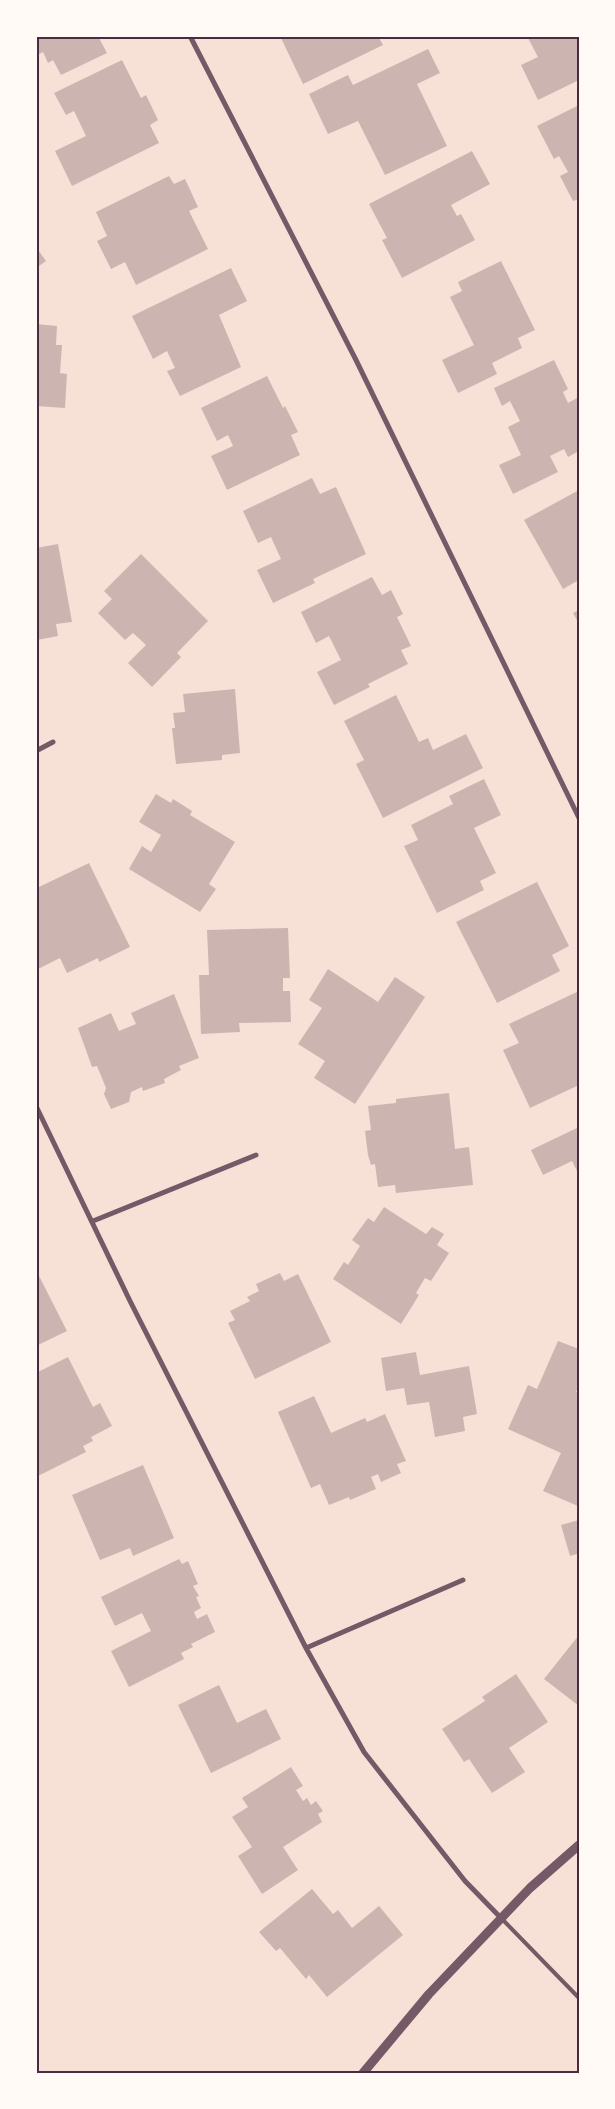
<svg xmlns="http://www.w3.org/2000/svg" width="615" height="2109" font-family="'Fira Sans',sans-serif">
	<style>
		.building { fill: #ccb4b1 }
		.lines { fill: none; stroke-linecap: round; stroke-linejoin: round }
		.service { stroke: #755966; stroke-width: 4 }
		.minor { stroke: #755966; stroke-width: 5 }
		.tertiary { stroke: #755966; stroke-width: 9 }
		.neatline { fill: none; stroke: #4a2c40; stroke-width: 2 }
	</style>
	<rect width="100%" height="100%" fill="#f7e1d7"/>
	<path class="building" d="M 36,36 L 98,36 L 107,53 L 61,75 L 53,60 L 48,63 L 43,52 L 37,55 Z
		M 280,36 L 381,36 L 379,38 L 383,45 L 303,84 Z
		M 527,36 L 579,36 L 579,80 L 538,100 L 521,65 L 538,57 Z
		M 428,49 L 440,73 L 417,84 L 447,146 L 385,175 L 358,121 L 328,134 L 309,94 L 348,75 L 353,85 Z
		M 122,60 L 141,98 L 146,95 L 158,120 L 150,125 L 159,143 L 72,186 L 55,151 L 86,136 L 74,111 L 66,115 L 54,93 Z
		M 579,105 L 579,199 L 573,201 L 560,176 L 568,172 L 559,156 L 554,159 L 537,126 Z
		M 472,151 L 490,184 L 451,205 L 457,216 L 461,214 L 475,240 L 402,278 L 382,240 L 387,238 L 369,204 Z
		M 169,176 L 174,184 L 185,179 L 198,207 L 189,211 L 208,249 L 136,285 L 125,262 L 111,269 L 97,241 L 107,236 L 96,212 Z
		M 36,247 L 46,261 L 36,268 Z
		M 501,261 L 535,330 L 518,338 L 522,348 L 492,363 L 497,374 L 458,393 L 442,360 L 474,345 L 450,297 L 462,291 L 458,282 Z
		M 231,268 L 247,301 L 219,315 L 241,367 L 180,396 L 167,371 L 175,368 L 167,351 L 153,359 L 132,316 Z
		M 36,324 L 57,326 L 56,345 L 62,345 L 60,373 L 67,374 L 65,408 L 36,406 Z
		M 554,360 L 568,389 L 563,392 L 568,403 L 579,397 L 579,451 L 568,457 L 564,449 L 550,456 L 558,472 L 513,494 L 499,465 L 521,455 L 508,427 L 520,421 L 510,401 L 502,406 L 494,388 Z
		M 267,376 L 283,408 L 285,406 L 298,432 L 291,435 L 300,455 L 227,490 L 211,456 L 233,446 L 228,435 L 217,441 L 201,408 Z
		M 312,478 L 320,494 L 336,487 L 366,554 L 313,579 L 315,583 L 273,603 L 257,570 L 281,559 L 271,537 L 258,543 L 243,511 Z
		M 579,490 L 579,580 L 563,589 L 524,520 Z
		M 58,544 L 72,622 L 56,624 L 58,636 L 37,640 L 36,548 Z
		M 141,554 L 208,621 L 177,653 L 181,657 L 152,687 L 128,663 L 146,645 L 133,633 L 125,640 L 98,613 L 112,599 L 104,591 Z
		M 372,577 L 382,595 L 391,590 L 403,614 L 397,617 L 411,646 L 401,650 L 408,664 L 368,684 L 370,687 L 334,705 L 317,672 L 341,660 L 329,636 L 316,643 L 301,612 Z
		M 579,610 L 579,624 L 573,613 Z
		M 235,689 L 240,753 L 222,755 L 222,760 L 176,764 L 172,728 L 175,728 L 173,713 L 185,712 L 183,694 Z
		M 396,695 L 419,742 L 428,738 L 433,750 L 466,734 L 483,768 L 383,818 L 356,764 L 364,760 L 344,721 Z
		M 484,779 L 501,815 L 474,828 L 496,873 L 480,881 L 484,890 L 437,913 L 404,846 L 418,840 L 411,825 L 453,804 L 449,796 Z
		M 156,794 L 171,803 L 173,799 L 192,811 L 190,815 L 235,842 L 209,884 L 216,889 L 200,912 L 129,869 L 142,846 L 151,852 L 161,835 L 139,822 Z
		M 89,863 L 130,947 L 99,962 L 98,958 L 67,973 L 60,958 L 36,970 L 36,881 L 39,887 Z
		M 537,882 L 569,946 L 552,955 L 560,971 L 497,1003 L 456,922 Z
		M 288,928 L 290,978 L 283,978 L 283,991 L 290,991 L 291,1022 L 239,1023 L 240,1032 L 201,1034 L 199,975 L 209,975 L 207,930 Z
		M 328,969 L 378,1002 L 395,977 L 425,997 L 355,1104 L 314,1078 L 325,1061 L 298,1044 L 322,1008 L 309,1000 Z
		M 579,991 L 579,1085 L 530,1108 L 503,1050 L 519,1043 L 509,1024 Z
		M 174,994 L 199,1058 L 179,1066 L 181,1070 L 164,1079 L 165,1083 L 143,1091 L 142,1087 L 131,1092 L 129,1102 L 111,1109 L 104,1094 L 106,1088 L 97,1066 L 92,1067 L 78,1028 L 111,1013 L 119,1031 L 136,1024 L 131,1013 Z
		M 449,1093 L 455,1149 L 469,1147 L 473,1185 L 396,1193 L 395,1185 L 378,1187 L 375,1164 L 371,1165 L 368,1155 L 365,1131 L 371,1130 L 368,1106 L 396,1103 L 396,1099 Z
		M 579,1127 L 579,1170 L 577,1171 L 572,1161 L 543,1175 L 531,1150 Z
		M 384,1207 L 426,1234 L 432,1227 L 444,1234 L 437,1245 L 449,1253 L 431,1281 L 425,1278 L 416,1293 L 419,1295 L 401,1324 L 333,1279 L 344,1262 L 348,1265 L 360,1246 L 352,1240 L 368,1218 L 374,1222 Z
		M 36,1270 L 67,1331 L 36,1346 Z
		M 280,1273 L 284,1281 L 298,1274 L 331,1342 L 255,1379 L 228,1323 L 235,1320 L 230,1311 L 250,1301 L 247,1297 L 259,1291 L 256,1284 Z
		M 558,1341 L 579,1349 L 579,1386 L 576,1392 L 579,1393 L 578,1506 L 543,1491 L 561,1453 L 508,1429 L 528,1385 L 537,1389 Z
		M 416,1352 L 420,1375 L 469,1366 L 477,1414 L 463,1417 L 465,1431 L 435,1437 L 429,1402 L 407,1405 L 404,1388 L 386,1391 L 381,1358 Z
		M 68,1357 L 93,1407 L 100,1403 L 112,1426 L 91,1437 L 93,1441 L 83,1446 L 86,1452 L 36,1477 L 36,1373 Z
		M 314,1396 L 331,1433 L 365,1418 L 367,1422 L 385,1414 L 406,1461 L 397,1464 L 401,1473 L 381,1482 L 378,1474 L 371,1477 L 376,1489 L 350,1500 L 349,1497 L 329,1505 L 320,1484 L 311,1488 L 278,1412 Z
		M 143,1465 L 174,1538 L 133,1556 L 130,1548 L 100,1560 L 72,1495 Z
		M 579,1520 L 579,1558 L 578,1558 L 577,1554 L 570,1556 L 561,1525 Z
		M 179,1559 L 182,1564 L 188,1561 L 198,1584 L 193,1586 L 199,1596 L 196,1597 L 201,1608 L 194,1612 L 197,1619 L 207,1614 L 215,1632 L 191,1644 L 193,1647 L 181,1653 L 184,1659 L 129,1687 L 111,1651 L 151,1631 L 142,1613 L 115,1626 L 101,1597 Z
		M 579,1635 L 579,1706 L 544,1679 Z
		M 516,1674 L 548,1722 L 509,1748 L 525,1772 L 492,1793 L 469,1759 L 464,1762 L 442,1729 L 485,1701 L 482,1697 Z
		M 219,1685 L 237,1723 L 266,1709 L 281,1739 L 211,1773 L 178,1705 Z
		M 291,1767 L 303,1786 L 296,1790 L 303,1801 L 307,1798 L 311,1805 L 316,1801 L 323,1811 L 318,1814 L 322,1822 L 283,1847 L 298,1870 L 262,1894 L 238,1856 L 252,1847 L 232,1817 L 248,1807 L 242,1798 Z
		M 312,1889 L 333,1914 L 338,1910 L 352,1928 L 379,1906 L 403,1935 L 327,1997 L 309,1975 L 306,1979 L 280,1948 L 276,1951 L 259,1932 Z"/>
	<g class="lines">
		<path class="service" d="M 502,1919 L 579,1998"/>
		<path class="minor" d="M 190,36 L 356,360 L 579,818
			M 36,751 L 53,742
			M 36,1106 L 130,1301 L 306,1648 L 364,1752 L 465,1881 L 501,1918
			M 93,1221 L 256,1155
			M 306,1648 L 463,1580"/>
		<path class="tertiary" d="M 363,2073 L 429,1994 L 530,1888 L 579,1845"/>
	</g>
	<rect width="615" height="2109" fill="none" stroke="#fffaf5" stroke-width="75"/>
	<rect x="38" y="38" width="540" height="2034" class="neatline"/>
</svg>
